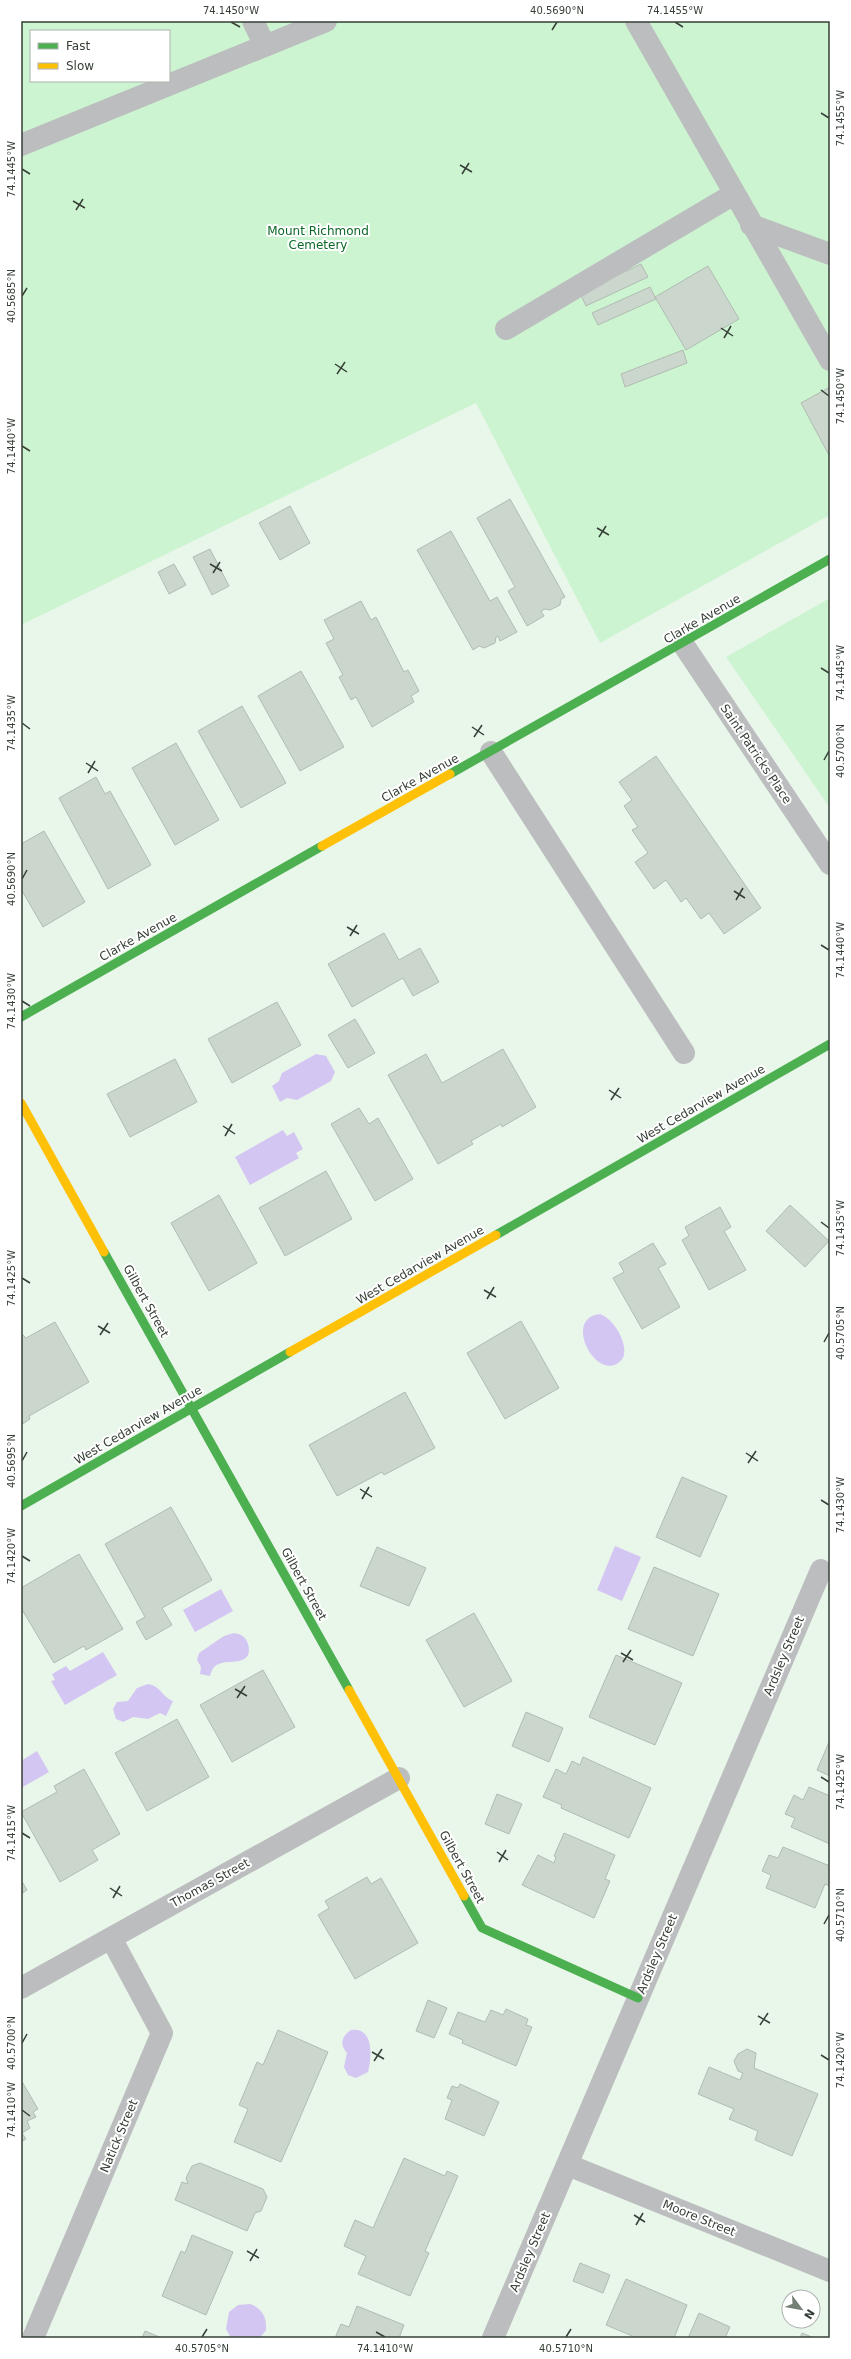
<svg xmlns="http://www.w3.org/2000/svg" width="851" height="2359" font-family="'DejaVu Sans',sans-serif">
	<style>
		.green { fill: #cdf4d1; fill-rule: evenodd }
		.water { fill: #d4c6f2 }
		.building { fill: #cbd6cc; stroke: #b1bcb2 }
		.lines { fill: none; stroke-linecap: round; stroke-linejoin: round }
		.lane { stroke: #bcbdbf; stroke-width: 22 }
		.street { stroke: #bcbdbf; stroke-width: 22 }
		.fast { stroke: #4caf50; stroke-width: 9 }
		.slow { stroke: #ffc107; stroke-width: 9 }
		.ticks { fill: none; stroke: #353f36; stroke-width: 1.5 }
		.labels { text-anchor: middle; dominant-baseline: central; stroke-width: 4; stroke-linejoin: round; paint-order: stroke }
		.park-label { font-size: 12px; fill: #0c6727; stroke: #fff }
		.street-label { font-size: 12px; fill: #353f36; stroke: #fff }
		.neatline { fill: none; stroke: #353f36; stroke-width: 1.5 }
		.ticks-label { font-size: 10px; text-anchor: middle; fill: #353f36 }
	</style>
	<rect width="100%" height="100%" fill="#e9f6ea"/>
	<path class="green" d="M 21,21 L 830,21 L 830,515 L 600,643 L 476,403 L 21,625 ZM 31,31 L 169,31 L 169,81 L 31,81 Z
		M 830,598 L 830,808 L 726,657 Z"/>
	<path class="water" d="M 316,1054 L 326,1056 L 335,1072 L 331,1081 L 297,1100 L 287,1098 L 280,1102 L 272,1086 L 279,1081 L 282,1073 Z
		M 283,1130 L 287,1136 L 294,1132 L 303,1149 L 296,1153 L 299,1158 L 250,1185 L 235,1157 Z
		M 600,1314 C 614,1319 629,1344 623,1358 C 600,1389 560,1318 600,1314 Z
		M 615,1546 L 641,1557 L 622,1601 L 597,1590 Z
		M 221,1589 L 233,1611 L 195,1632 L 183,1610 Z
		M 234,1633 C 241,1634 246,1637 248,1644 C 254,1667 229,1659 219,1664 C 213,1666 212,1670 210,1676 L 200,1674 L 201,1667 L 197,1660 L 199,1653 L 224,1636 Z
		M 103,1652 L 117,1675 L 65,1705 L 51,1681 L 55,1680 L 52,1674 L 66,1666 L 70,1671 Z
		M 148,1684 C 161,1686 162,1697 173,1701 L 166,1716 L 160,1713 L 148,1719 L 133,1717 L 123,1722 L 116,1719 L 113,1709 L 117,1702 L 128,1701 L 137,1688 Z
		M 37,1751 L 49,1772 L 21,1788 L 21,1761 Z
		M 351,2030 C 374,2027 372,2056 368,2072 L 356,2078 L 348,2075 L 344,2067 L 347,2053 C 339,2044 342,2036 351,2030 Z
		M 250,2304 C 262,2308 267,2317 266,2330 L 260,2338 L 231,2338 L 226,2329 L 229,2312 L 238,2305 Z"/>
	<path class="building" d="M 641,264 L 648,277 L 586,306 L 580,293 Z
		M 708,266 L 739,319 L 686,350 L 655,297 Z
		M 650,287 L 656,299 L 598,325 L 592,313 Z
		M 683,350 L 687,363 L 625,387 L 621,374 Z
		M 830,387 L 830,457 L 801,403 Z
		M 510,499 L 565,597 L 561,599 L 560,605 L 550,610 L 545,609 L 541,611 L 544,616 L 527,626 L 508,591 L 515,587 L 477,518 Z
		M 290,506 L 310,543 L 280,560 L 259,523 Z
		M 451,531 L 490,601 L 497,597 L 517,632 L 500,641 L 498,636 L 496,637 L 495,643 L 484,648 L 479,646 L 473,650 L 417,550 Z
		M 210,549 L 229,586 L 212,595 L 193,557 Z
		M 174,564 L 186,585 L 169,594 L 158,572 Z
		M 361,601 L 371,620 L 376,617 L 404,672 L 408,670 L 419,691 L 411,696 L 414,702 L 372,727 L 356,697 L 351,700 L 339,677 L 343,675 L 326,643 L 334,639 L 324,620 Z
		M 301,671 L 344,747 L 300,771 L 258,696 Z
		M 242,706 L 286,783 L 241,808 L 198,731 Z
		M 176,743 L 219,820 L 175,845 L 132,768 Z
		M 656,756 L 761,908 L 724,934 L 709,913 L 701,919 L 686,898 L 681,902 L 666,880 L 654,889 L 635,862 L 648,853 L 632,830 L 638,827 L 624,806 L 632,800 L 619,782 Z
		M 96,777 L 105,794 L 110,791 L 151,865 L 108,889 L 59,798 Z
		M 44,831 L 85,902 L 43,927 L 21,889 L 21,844 Z
		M 384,933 L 399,960 L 420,948 L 439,982 L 413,996 L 403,978 L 352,1007 L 328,964 Z
		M 277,1002 L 301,1045 L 232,1083 L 208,1039 Z
		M 355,1019 L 375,1053 L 348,1068 L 328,1035 Z
		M 503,1049 L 536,1107 L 502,1127 L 501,1124 L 471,1141 L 473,1144 L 438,1164 L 388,1075 L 426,1054 L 442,1083 Z
		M 175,1059 L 197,1102 L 130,1137 L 107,1094 Z
		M 359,1108 L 369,1124 L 378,1118 L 413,1179 L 375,1201 L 331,1124 Z
		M 326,1171 L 352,1219 L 285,1256 L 259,1208 Z
		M 219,1195 L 257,1263 L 209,1291 L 171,1223 Z
		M 790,1205 L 829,1241 L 805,1267 L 766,1231 Z
		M 720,1207 L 731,1227 L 724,1231 L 746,1270 L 709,1290 L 682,1240 L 689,1236 L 685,1227 Z
		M 653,1243 L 666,1264 L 658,1268 L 680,1307 L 642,1329 L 613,1278 L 624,1272 L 619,1263 Z
		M 521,1321 L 559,1388 L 505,1419 L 467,1353 Z
		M 55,1322 L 89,1382 L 29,1416 L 30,1419 L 21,1425 L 21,1333 L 26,1338 Z
		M 405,1392 L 435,1448 L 384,1475 L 382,1472 L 337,1496 L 309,1445 Z
		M 682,1477 L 727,1496 L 700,1557 L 656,1537 Z
		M 171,1507 L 212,1580 L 162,1608 L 172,1625 L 146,1640 L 136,1622 L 145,1617 L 105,1544 Z
		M 377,1547 L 426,1568 L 409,1606 L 360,1586 Z
		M 79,1554 L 123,1629 L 86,1650 L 84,1646 L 54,1663 L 21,1608 L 21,1588 Z
		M 654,1567 L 719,1594 L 693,1656 L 628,1629 Z
		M 474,1613 L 512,1681 L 464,1707 L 426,1640 Z
		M 616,1655 L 682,1683 L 655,1745 L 589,1717 Z
		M 263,1670 L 295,1727 L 232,1762 L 200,1705 Z
		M 526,1712 L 563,1728 L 549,1762 L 512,1746 Z
		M 177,1719 L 209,1777 L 147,1811 L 115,1753 Z
		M 830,1740 L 830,1776 L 817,1770 Z
		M 583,1757 L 651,1788 L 629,1838 L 561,1808 L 562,1805 L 543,1797 L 556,1769 L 566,1774 L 572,1761 L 580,1765 Z
		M 84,1769 L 120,1834 L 92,1850 L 98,1860 L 60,1882 L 21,1812 L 57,1792 L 54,1786 Z
		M 809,1787 L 830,1796 L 830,1844 L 791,1827 L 795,1818 L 785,1814 L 794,1795 L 803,1800 Z
		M 497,1794 L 522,1804 L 509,1834 L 485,1824 Z
		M 564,1833 L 615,1855 L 605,1879 L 610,1881 L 594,1918 L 522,1885 L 538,1855 L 554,1863 L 556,1857 L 554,1856 Z
		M 783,1847 L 830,1866 L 830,1886 L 825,1884 L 815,1908 L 766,1888 L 771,1875 L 762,1871 L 769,1855 L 778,1858 Z
		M 367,1877 L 371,1884 L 381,1878 L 418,1943 L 355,1979 L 318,1915 L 329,1908 L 325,1901 Z
		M 21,1880 L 27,1890 L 21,1894 Z
		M 428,2000 L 447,2008 L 434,2038 L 416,2031 Z
		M 506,2009 L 528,2019 L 526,2025 L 532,2027 L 516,2066 L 462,2043 L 463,2040 L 449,2034 L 458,2012 L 485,2022 L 491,2010 L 503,2015 Z
		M 278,2030 L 328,2052 L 281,2162 L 234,2142 L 248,2109 L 239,2105 L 257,2062 L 263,2065 Z
		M 747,2049 L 756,2053 L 754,2068 L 818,2094 L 792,2156 L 755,2140 L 758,2131 L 729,2119 L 734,2109 L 698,2094 L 709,2067 L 740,2080 L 743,2073 L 738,2071 L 734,2061 L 738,2054 Z
		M 21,2080 L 38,2109 L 33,2112 L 36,2117 L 27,2121 L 30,2128 L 22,2133 L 26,2139 L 21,2142 Z
		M 460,2084 L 499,2102 L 484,2136 L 445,2119 L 452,2100 L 447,2098 L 452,2086 L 458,2088 Z
		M 404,2158 L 445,2176 L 447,2171 L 458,2176 L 425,2251 L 429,2253 L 410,2296 L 358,2274 L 366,2256 L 344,2246 L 355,2220 L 373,2228 Z
		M 200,2163 L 263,2189 L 267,2197 L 261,2211 L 255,2213 L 247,2231 L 175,2200 L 182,2182 L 188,2184 L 186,2178 L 192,2166 Z
		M 192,2235 L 233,2252 L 206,2315 L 162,2296 L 181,2251 L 185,2253 Z
		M 580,2263 L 610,2275 L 603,2293 L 573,2281 Z
		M 626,2279 L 687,2305 L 674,2338 L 637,2338 L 606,2325 Z
		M 357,2306 L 404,2325 L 399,2338 L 335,2338 L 341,2324 L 349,2327 Z
		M 699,2313 L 730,2327 L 725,2338 L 688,2338 Z
		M 145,2331 L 162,2338 L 142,2338 Z
		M 802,2333 L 814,2338 L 800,2338 Z"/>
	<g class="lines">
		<path class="lane" d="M 253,21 L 265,46
			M 636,21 L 830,360
			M 21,145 L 326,21
			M 751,225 L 830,254
			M 506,329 L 734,194
			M 491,752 L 684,1053"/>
		<path class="street" d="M 683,644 L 830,864
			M 21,1988 L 399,1778
			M 568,2165 L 830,2271
			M 33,2338 L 162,2033 L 111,1938
			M 493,2338 L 821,1570"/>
		<path class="fast" d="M 450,774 L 830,559
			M 21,1017 L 322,846
			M 496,1235 L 830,1044
			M 104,1252 L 349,1690
			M 21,1506 L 290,1352
			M 464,1896 L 482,1928 L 638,1998"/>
		<path class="slow" d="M 322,846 L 450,774
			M 21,1103 L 104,1252
			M 290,1352 L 496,1235
			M 349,1690 L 464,1896"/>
	</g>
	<path class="ticks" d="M 231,22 L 240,27M 675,22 L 683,27M 552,30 L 557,22M 821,113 L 829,118M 460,165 L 472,172M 22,169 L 30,174M 462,174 L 469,163M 73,201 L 85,208M 76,210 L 83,199M 22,296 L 27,288M 721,328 L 733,336M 724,338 L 731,326M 335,364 L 347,372M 337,374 L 345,362M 821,390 L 829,396M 22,446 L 30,451M 597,528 L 609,535M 599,537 L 606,526M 210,564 L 222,571M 213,573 L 220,562M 821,668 L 829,673M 22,723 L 30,729M 472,727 L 484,735M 474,737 L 482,725M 824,760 L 829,751M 86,763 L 98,771M 88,773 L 95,761M 22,879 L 27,870M 734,891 L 745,898M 736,900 L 743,888M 347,927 L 359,934M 350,936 L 357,925M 821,945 L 829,950M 22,1001 L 30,1006M 609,1090 L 621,1098M 611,1100 L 619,1088M 223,1126 L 235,1134M 225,1136 L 232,1124M 821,1222 L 829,1228M 22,1278 L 30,1283M 484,1290 L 496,1297M 487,1299 L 494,1287M 98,1326 L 110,1333M 100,1335 L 108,1323M 824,1342 L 829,1333M 746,1453 L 758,1461M 22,1461 L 27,1452M 748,1463 L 756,1451M 360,1489 L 372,1497M 362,1499 L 369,1487M 821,1500 L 829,1505M 22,1556 L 30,1561M 621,1653 L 633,1660M 623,1662 L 631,1650M 235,1689 L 247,1696M 237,1698 L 245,1686M 821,1777 L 829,1782M 22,1833 L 30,1838M 497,1852 L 508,1860M 499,1862 L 506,1850M 110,1888 L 122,1896M 113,1898 L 120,1886M 824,1924 L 829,1915M 758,2016 L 770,2023M 760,2025 L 768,2013M 22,2043 L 27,2034M 372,2052 L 384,2059M 821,2055 L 829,2060M 374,2061 L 382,2049M 22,2110 L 30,2116M 634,2215 L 645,2222M 636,2225 L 643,2213M 247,2251 L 259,2258M 250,2261 L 257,2249M 376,2332 L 385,2337M 202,2337 L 207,2329M 566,2337 L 571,2329"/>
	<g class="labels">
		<g class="park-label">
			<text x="318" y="231">Mount Richmond<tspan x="318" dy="14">Cemetery</tspan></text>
		</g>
		<g class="street-label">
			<text transform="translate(702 619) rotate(-30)">Clarke Avenue</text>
			<text transform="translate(756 754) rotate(56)">Saint Patricks Place</text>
			<text transform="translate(420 778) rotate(-29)">Clarke Avenue</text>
			<text transform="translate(138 937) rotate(-29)">Clarke Avenue</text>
			<text transform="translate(701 1104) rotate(-30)">West Cedarview Avenue</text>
			<text transform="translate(420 1265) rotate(-30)">West Cedarview Avenue</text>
			<text transform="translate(146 1301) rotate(61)">Gilbert Street</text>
			<text transform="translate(138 1425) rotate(-30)">West Cedarview Avenue</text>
			<text transform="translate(304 1584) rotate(61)">Gilbert Street</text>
			<text transform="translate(784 1656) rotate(-67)">Ardsley Street</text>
			<text transform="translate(462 1867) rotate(61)">Gilbert Street</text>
			<text transform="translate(210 1883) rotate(-29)">Thomas Street</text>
			<text transform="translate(657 1954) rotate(-67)">Ardsley Street</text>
			<text transform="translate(119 2136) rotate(-67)">Natick Street</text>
			<text transform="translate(699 2218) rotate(22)">Moore Street</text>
			<text transform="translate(530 2252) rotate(-67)">Ardsley Street</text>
		</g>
	</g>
	<rect width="851" height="2359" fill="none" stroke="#ffffff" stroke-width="44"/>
	<rect x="30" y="30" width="140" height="52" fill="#ffffff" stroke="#aeb2af"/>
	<rect x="38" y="43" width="20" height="6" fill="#4caf50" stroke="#aeb2af"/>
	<text x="66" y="50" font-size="12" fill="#353f36">Fast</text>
	<rect x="38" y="63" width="20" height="6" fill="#ffc107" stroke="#aeb2af"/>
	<text x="66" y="70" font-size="12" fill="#353f36">Slow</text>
	<g transform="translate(801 2309) rotate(122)"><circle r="19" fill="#ffffff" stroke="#aeb2af"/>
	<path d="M0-3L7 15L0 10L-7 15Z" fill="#747f75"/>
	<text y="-6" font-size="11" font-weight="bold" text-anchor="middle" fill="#353f36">N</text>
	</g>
	<rect x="22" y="22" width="807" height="2315" class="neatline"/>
	<g class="ticks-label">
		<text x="231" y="14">74.1450°W</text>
		<text x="557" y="14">40.5690°N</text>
		<text x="675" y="14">74.1455°W</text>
		<text transform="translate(840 118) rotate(-90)" y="4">74.1455°W</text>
		<text transform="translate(11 169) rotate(-90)" y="4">74.1445°W</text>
		<text transform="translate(11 296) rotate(-90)" y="4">40.5685°N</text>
		<text transform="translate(840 396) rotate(-90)" y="4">74.1450°W</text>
		<text transform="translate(11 446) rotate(-90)" y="4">74.1440°W</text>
		<text transform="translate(840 673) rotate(-90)" y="4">74.1445°W</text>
		<text transform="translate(11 723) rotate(-90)" y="4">74.1435°W</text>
		<text transform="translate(840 751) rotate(-90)" y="4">40.5700°N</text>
		<text transform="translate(11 879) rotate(-90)" y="4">40.5690°N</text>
		<text transform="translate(840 950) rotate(-90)" y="4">74.1440°W</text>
		<text transform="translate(11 1001) rotate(-90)" y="4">74.1430°W</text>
		<text transform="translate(840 1228) rotate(-90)" y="4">74.1435°W</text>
		<text transform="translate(11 1278) rotate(-90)" y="4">74.1425°W</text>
		<text transform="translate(840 1333) rotate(-90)" y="4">40.5705°N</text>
		<text transform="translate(11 1461) rotate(-90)" y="4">40.5695°N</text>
		<text transform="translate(840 1505) rotate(-90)" y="4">74.1430°W</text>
		<text transform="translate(11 1556) rotate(-90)" y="4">74.1420°W</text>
		<text transform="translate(840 1782) rotate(-90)" y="4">74.1425°W</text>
		<text transform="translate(11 1833) rotate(-90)" y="4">74.1415°W</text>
		<text transform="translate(840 1915) rotate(-90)" y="4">40.5710°N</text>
		<text transform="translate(11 2043) rotate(-90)" y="4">40.5700°N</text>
		<text transform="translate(840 2060) rotate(-90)" y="4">74.1420°W</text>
		<text transform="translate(11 2110) rotate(-90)" y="4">74.1410°W</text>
		<text x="202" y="2352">40.5705°N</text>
		<text x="385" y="2352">74.1410°W</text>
		<text x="566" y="2352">40.5710°N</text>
	</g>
</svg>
